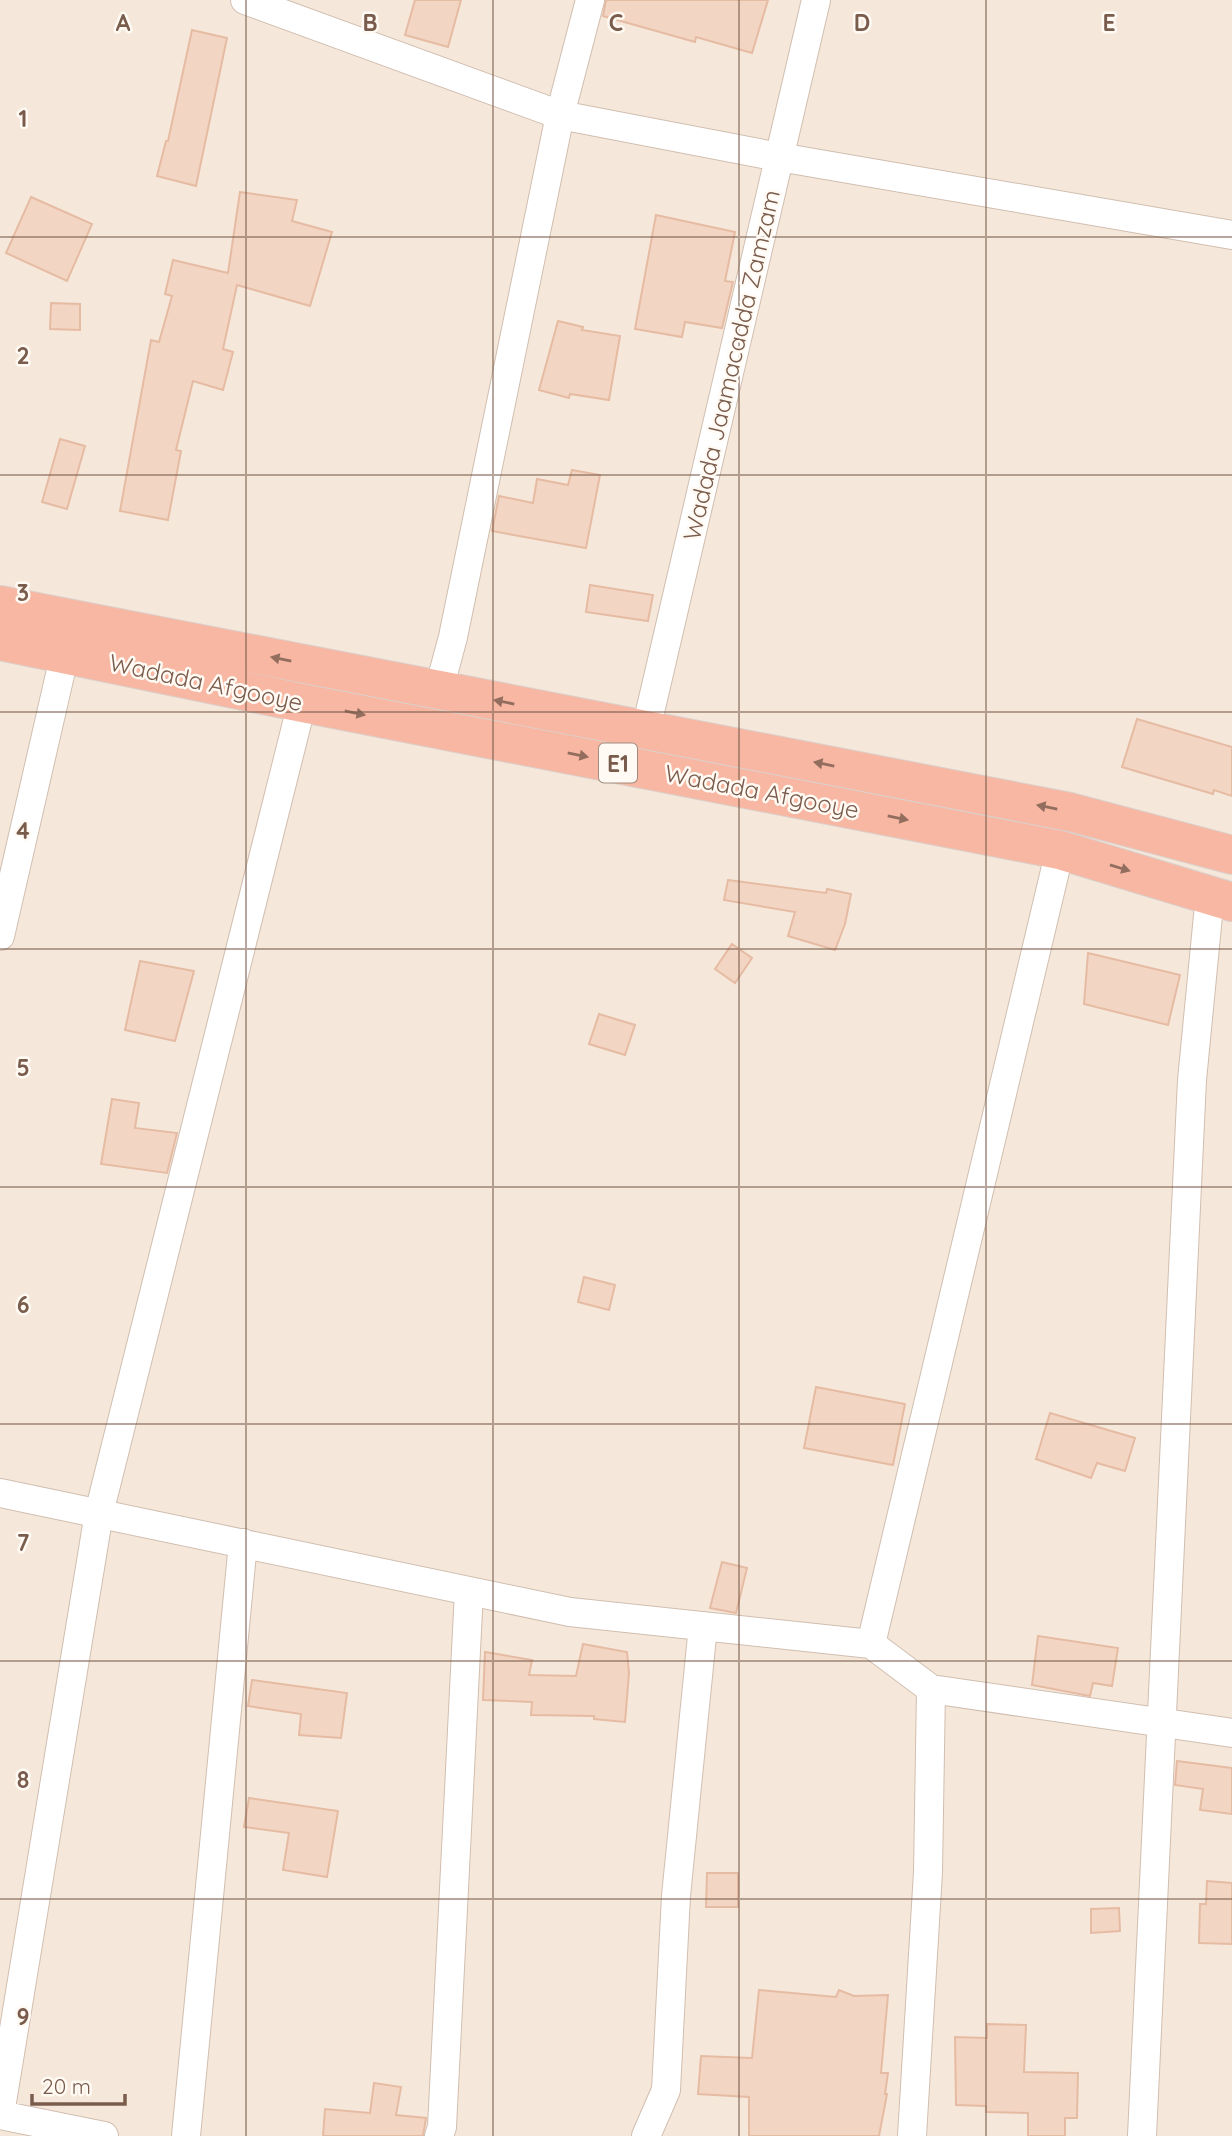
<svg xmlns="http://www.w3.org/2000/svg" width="1232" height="2136" font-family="Quicksand,sans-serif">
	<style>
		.residential { fill: #f5e8da }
		.building { fill: #f3d5c3; stroke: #e6bba3; stroke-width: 2 }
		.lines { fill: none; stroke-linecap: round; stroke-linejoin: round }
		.street-casing { stroke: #d1beb0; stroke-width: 30 }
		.highway-casing { stroke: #dad1cd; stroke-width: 40 }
		.street { stroke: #fff; stroke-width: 28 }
		.highway { stroke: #f7b7a3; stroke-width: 38 }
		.oneway { fill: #936e5e }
		.grid { fill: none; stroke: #7a5c4d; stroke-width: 2; stroke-opacity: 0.55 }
		.labels { text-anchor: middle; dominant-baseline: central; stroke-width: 5; stroke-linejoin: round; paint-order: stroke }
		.shield { fill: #fffaf3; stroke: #a28b7f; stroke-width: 2 }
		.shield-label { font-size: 23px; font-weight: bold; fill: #7a5c4d }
		.street-label { font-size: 24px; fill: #7a5c4d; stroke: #fffaf3 }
		.grid-label { font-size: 23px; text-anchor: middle; font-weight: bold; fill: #7a5c4d; stroke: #fffaf3; stroke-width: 5; stroke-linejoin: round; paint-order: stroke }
	</style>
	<rect width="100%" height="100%" fill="#fdf6ec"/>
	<path class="residential" d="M 0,0 L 1232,0 L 1232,2136 L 0,2136 Z"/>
	<path class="building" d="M 415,0 L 461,0 L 448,47 L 405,35 Z
		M 606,0 L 768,0 L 752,53 L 696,37 L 695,42 L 603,16 Z
		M 192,30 L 227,38 L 196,186 L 157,176 L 166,141 L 168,141 Z
		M 240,192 L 297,200 L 292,221 L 332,232 L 310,306 L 237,285 L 223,349 L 233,352 L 223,390 L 193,381 L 176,450 L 181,451 L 168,520 L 120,511 L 151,340 L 159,342 L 172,296 L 165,294 L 173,260 L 228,273 Z
		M 31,197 L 92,224 L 67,281 L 6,253 Z
		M 656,215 L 735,232 L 725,281 L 733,282 L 722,328 L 685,322 L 682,337 L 635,329 Z
		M 51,303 L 80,304 L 80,330 L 50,329 Z
		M 558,321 L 583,327 L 582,330 L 620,336 L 609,400 L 570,394 L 569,398 L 539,390 Z
		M 60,439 L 85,446 L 67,509 L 42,502 Z
		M 572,470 L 600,475 L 586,548 L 492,531 L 499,496 L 533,503 L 537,479 L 568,485 Z
		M 590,585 L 653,595 L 648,621 L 586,612 Z
		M 1137,719 L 1232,747 L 1232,796 L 1214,790 L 1213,794 L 1122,767 Z
		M 728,880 L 826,893 L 827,889 L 851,894 L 845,924 L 835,950 L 788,936 L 795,912 L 724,900 Z
		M 732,944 L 752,958 L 735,983 L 715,969 Z
		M 1088,953 L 1180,975 L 1168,1025 L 1084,1004 Z
		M 140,961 L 194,971 L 175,1041 L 125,1030 Z
		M 599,1014 L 635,1025 L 625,1055 L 589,1044 Z
		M 112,1099 L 139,1103 L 135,1128 L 177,1133 L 167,1173 L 101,1164 Z
		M 584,1277 L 615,1285 L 609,1310 L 578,1302 Z
		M 816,1387 L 905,1404 L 893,1465 L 804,1448 Z
		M 1050,1413 L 1135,1438 L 1125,1471 L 1097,1463 L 1091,1478 L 1036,1459 Z
		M 722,1562 L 747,1568 L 736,1613 L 710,1608 Z
		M 1038,1636 L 1118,1648 L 1112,1686 L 1093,1683 L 1090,1696 L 1032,1685 Z
		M 583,1644 L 627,1652 L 629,1673 L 625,1722 L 594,1719 L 594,1716 L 531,1715 L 532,1702 L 483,1700 L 485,1652 L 532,1660 L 529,1675 L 576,1676 Z
		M 252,1680 L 347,1693 L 341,1738 L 299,1735 L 301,1714 L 248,1706 Z
		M 1177,1761 L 1232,1768 L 1232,1814 L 1200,1810 L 1203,1789 L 1175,1785 Z
		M 249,1798 L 338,1811 L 327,1877 L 283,1870 L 289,1833 L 244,1827 Z
		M 707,1873 L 738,1873 L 738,1907 L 706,1907 Z
		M 1207,1881 L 1232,1883 L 1232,1944 L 1199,1943 L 1200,1904 L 1206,1904 Z
		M 1119,1908 L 1120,1931 L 1091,1933 L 1091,1909 Z
		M 759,1990 L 836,1997 L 839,1990 L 854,1996 L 888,1995 L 881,2073 L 888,2073 L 885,2094 L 887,2094 L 879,2136 L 749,2136 L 749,2097 L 698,2094 L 701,2056 L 752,2058 Z
		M 987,2024 L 1026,2025 L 1024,2072 L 1078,2073 L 1077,2118 L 1065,2118 L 1065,2136 L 1028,2136 L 1028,2113 L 986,2112 L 986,2106 L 956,2105 L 955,2037 L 987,2038 Z
		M 374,2083 L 401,2087 L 396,2115 L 426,2118 L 423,2136 L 323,2136 L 325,2109 L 370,2113 Z"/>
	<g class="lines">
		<defs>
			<path id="street" d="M 245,0 L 560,115 L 453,637 L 439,689
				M 590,0 L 560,115 L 779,157 L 1232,235
				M 646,729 L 816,0
				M 0,936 L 65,653
				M 0,1493 L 570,1612 L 871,1644 L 931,1689 L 1232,1733
				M 871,1644 L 1060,850
				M 0,2114 L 99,1513 L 302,703
				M 0,2115 L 104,2136
				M 186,2136 L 243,1543
				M 439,2136 L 442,2127 L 469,1591
				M 646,2136 L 666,2090 L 676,1896 L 703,1626
				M 912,2136 L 928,1872 L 931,1689
				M 1142,2136 L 1192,1080 L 1210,895"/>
			<path id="highway" d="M 0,605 L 1070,812 L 1232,855
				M 0,641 L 302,703 L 1060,850 L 1232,902"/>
		</defs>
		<use href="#street" class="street-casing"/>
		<use href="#highway" class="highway-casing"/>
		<use href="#street" class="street"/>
		<use href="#highway" class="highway"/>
	</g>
	<defs><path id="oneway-solid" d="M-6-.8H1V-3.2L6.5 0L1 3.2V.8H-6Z" transform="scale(1.75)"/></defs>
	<g class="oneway">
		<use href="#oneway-solid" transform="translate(281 659) rotate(-169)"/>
		<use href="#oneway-solid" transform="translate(504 702) rotate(-169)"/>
		<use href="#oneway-solid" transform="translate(355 713) rotate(11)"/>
		<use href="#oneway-solid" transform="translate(578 755) rotate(11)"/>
		<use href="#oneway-solid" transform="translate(824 764) rotate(-169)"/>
		<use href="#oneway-solid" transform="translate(1047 807) rotate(-169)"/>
		<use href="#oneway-solid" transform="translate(898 818) rotate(11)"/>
		<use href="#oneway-solid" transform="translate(1120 868) rotate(17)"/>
	</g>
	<path class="grid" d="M 246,0 L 246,2136M 493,0 L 493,2136M 739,0 L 739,2136M 986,0 L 986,2136M 0,237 L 1232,237M 0,475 L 1232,475M 0,712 L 1232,712M 0,949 L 1232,949M 0,1187 L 1232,1187M 0,1424 L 1232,1424M 0,1661 L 1232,1661M 0,1899 L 1232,1899"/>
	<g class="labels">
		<rect class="shield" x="599" y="743.5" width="38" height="39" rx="5"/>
		<g class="shield-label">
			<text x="618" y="763">E1</text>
		</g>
		<g class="street-label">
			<text transform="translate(731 365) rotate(-77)">Wadada Jaamacadda Zamzam</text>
			<text transform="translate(206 682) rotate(12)">Wadada Afgooye</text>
			<text transform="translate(762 791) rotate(11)">Wadada Afgooye</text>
		</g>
	</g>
	<g class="grid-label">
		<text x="123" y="31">A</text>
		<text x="370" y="31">B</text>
		<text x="616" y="31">C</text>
		<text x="862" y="31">D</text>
		<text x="1109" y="31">E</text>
		<text x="23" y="127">1</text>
		<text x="23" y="364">2</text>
		<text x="23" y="601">3</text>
		<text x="23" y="839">4</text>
		<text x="23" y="1076">5</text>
		<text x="23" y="1313">6</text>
		<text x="23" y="1551">7</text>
		<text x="23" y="1788">8</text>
		<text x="23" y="2025">9</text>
	</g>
	<path d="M32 2094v10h93v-10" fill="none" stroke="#7a5c4d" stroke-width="3.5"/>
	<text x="42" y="2094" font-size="21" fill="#7a5c4d" stroke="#fffaf3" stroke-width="5" paint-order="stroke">20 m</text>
</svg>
